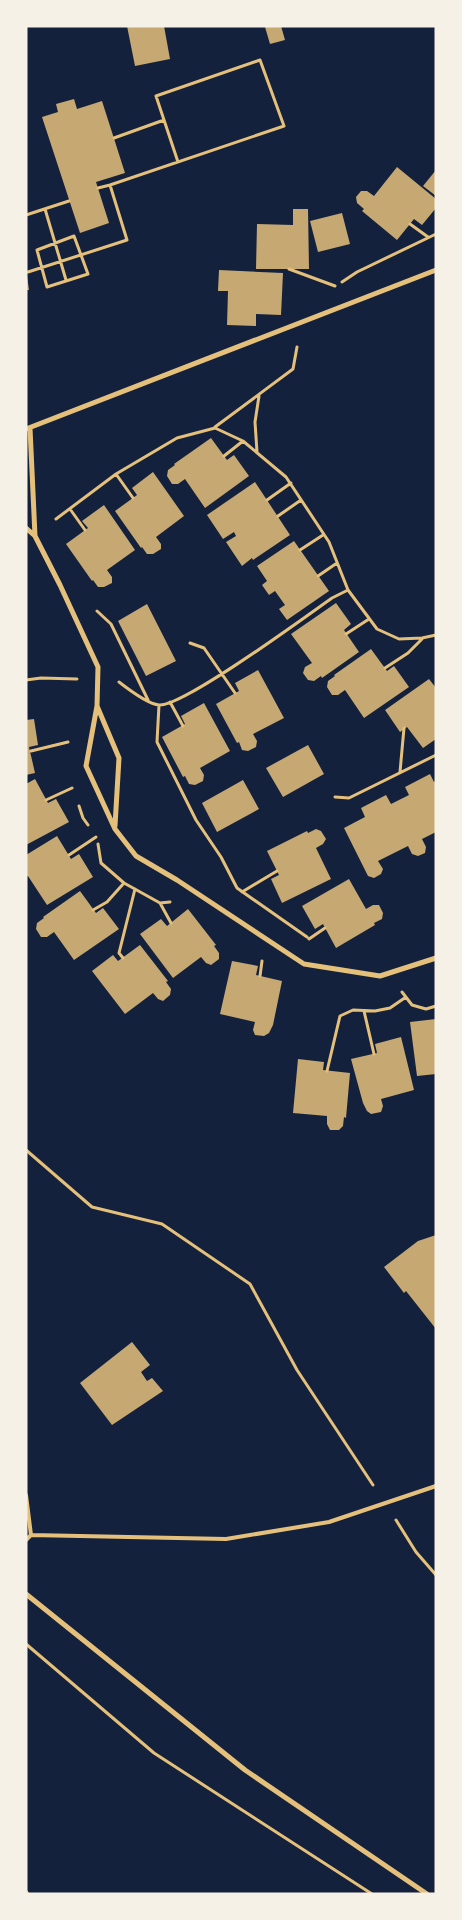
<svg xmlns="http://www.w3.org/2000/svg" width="462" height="1920" font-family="'DejaVu Sans',sans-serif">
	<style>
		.building { fill: #c6a872 }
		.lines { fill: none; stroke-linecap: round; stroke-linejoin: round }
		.path { stroke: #e5c07b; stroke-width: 3 }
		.service { stroke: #e5c07b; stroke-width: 4 }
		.minor { stroke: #e5c07b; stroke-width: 5 }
	</style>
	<rect width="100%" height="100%" fill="#14213d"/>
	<path class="building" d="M 127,26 L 164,26 L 170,59 L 135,66 Z
		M 281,26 L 285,40 L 270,44 L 265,27 Z
		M 74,99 L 77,109 L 102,101 L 125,173 L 96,182 L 109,223 L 80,233 L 42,117 L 58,112 L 56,104 Z
		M 397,167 L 436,199 L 436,208 L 422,225 L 414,219 L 397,240 L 362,211 L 364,209 L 357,203 L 356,197 L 361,191 L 367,191 L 374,196 Z
		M 436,170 L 436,196 L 423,186 Z
		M 293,209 L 308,209 L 309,269 L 256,269 L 257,224 L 293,225 Z
		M 342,213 L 350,244 L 318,252 L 310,221 Z
		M 26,269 L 29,290 L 26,290 Z
		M 219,270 L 283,273 L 281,315 L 256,314 L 256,326 L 227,325 L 228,291 L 218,291 Z
		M 211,438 L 227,460 L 234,455 L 249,476 L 205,508 L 185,479 L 178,484 L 172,484 L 167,476 L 168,470 L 175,465 L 174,464 Z
		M 153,472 L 184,516 L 156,537 L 161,544 L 161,549 L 153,554 L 147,554 L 142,547 L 141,548 L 115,511 L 137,495 L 132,488 Z
		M 255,482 L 290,535 L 253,560 L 252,558 L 242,566 L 226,542 L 236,536 L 234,532 L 223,539 L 207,515 Z
		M 104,505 L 135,550 L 107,570 L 112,577 L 112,583 L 104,587 L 98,587 L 93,580 L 92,581 L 66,544 L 88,528 L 82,521 Z
		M 294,541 L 329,591 L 287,620 L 279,609 L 285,605 L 275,591 L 269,595 L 262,585 L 267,581 L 257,566 Z
		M 336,603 L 351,624 L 344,630 L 359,652 L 322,678 L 321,676 L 314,681 L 308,680 L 303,673 L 305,667 L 312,663 L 291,634 Z
		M 147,604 L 176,661 L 146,676 L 118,621 Z
		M 371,649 L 387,671 L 394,666 L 409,687 L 364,718 L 345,690 L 338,695 L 332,695 L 327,687 L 328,681 L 335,676 L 334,675 Z
		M 258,670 L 284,718 L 253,734 L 257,741 L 256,747 L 248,751 L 242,750 L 239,742 L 237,743 L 216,704 L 239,691 L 235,683 Z
		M 429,679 L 436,688 L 436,739 L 423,748 L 407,727 L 400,732 L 385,710 Z
		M 204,703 L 230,751 L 200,768 L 204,775 L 203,781 L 195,785 L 189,784 L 185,776 L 183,777 L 162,737 L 185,724 L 181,716 Z
		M 34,719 L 38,745 L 29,747 L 35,773 L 26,775 L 26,720 Z
		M 308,745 L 324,774 L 283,797 L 266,768 Z
		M 430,774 L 434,782 L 436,781 L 436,832 L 422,839 L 426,847 L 425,853 L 418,856 L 412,854 L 408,846 L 378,861 L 383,869 L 381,874 L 374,878 L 368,876 L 344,828 L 365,817 L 361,808 L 386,795 L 391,804 L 409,795 L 405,787 Z
		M 35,779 L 48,803 L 56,799 L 69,822 L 26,845 L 26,784 Z
		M 243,780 L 259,809 L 217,832 L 202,803 Z
		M 316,829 L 321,831 L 326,839 L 323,844 L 316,848 L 331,879 L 282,903 L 271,879 L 279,875 L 267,851 L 307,831 L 308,833 Z
		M 57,836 L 71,859 L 79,854 L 93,877 L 47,905 L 28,876 L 26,877 L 26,855 Z
		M 349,879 L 366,909 L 373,905 L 379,905 L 383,913 L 382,919 L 374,923 L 375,925 L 336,948 L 323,924 L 315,929 L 302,906 Z
		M 80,891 L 96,913 L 103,908 L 119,929 L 74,960 L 54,932 L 47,937 L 41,937 L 36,929 L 37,923 L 44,918 L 43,917 Z
		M 188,909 L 216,945 L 214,946 L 219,953 L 219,959 L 211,965 L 206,963 L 201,957 L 173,978 L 140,934 L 161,919 L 167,926 Z
		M 140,945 L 168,981 L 166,982 L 171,989 L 170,995 L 163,1001 L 158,999 L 153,993 L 125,1014 L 92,971 L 113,955 L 118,961 Z
		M 232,961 L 258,966 L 256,975 L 282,981 L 273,1025 L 269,1033 L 264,1036 L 255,1035 L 253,1030 L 255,1022 L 220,1014 Z
		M 436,1019 L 436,1074 L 417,1076 L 410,1022 Z
		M 401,1037 L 414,1090 L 381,1099 L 383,1106 L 381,1112 L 371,1114 L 367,1111 L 363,1103 L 351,1059 L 377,1053 L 375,1044 Z
		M 298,1059 L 324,1062 L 323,1070 L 350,1073 L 346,1118 L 344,1117 L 343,1126 L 339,1130 L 330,1130 L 327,1124 L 327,1116 L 293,1113 Z
		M 436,1235 L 436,1329 L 406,1291 L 404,1293 L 384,1267 L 418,1241 Z
		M 132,1342 L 150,1365 L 141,1372 L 147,1381 L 152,1378 L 163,1391 L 112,1425 L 80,1383 Z"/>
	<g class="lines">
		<path class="path" d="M 114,138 L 164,120
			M 98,188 L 110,185 L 284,126 L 260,60 L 156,96 L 178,162
			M 45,209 L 66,280
			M 26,215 L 69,201
			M 410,224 L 428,237
			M 74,236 L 88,274 L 47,287 L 37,250 Z
			M 289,269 L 335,286
			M 28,272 L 127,240 L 110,185
			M 342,282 L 357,272 L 436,234
			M 215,427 L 293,369 L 297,347
			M 257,452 L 255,422 L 259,396
			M 224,456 L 243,441
			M 116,474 L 133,498
			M 267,500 L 291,483
			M 70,509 L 85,530
			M 278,516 L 301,500
			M 56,519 L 116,474 L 177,438 L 215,428 L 243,441 L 286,477 L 329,542 L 348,590 L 377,629 L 399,639 L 422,638 L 436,635
			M 300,550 L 323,535
			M 318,576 L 337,563
			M 97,611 L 111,624 L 148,700
			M 346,634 L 369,619
			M 190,643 L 204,648 L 235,693
			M 385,668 L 408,653 L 422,639
			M 26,680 L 41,678 L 77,679
			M 119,682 C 128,689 148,704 159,705 C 183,707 305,617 332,598 L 348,590
			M 170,702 L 183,726
			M 159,705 L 157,742 L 196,820 L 221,857 L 237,888 L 307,937
			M 31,751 L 68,742
			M 400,772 L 404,728
			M 335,797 L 349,798 L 436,755
			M 46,800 L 72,788
			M 79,806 L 83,818 L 88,825
			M 98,844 L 101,863 L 124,883 L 160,903 L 170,902
			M 69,855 L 96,837
			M 242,892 L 277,871
			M 160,903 L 171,923
			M 93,910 L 107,902 L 124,883
			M 309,939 L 325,928
			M 123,958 L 119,953 L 135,889
			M 260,976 L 262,961
			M 402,992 L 412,1005 L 426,1009 L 436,1006
			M 364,1011 L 374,1054
			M 327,1071 L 340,1016 L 353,1010 L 375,1011 L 390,1008 L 406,997
			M 26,1150 L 92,1207 L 162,1224 L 250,1284 L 297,1370 L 373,1485
			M 396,1520 L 416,1552 L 436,1575
			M 26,1644 L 154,1753 L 372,1894
			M 26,1891 L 28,1894"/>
		<path class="service" d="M 26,1495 L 31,1535
			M 26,1540 L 31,1535 L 226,1539 L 329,1522 L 436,1486"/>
		<path class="minor" d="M 30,428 L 35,536
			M 26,429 L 436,270
			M 26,528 L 35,536 L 60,585 L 98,667 L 97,706 L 86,766 L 115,829 L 136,856 L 177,880 L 304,964 L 380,976 L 436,958
			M 97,706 L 119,758 L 115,826
			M 26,1594 L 245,1770 L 427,1894"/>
	</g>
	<rect width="462" height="1920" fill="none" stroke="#f6f1e7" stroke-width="55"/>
</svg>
